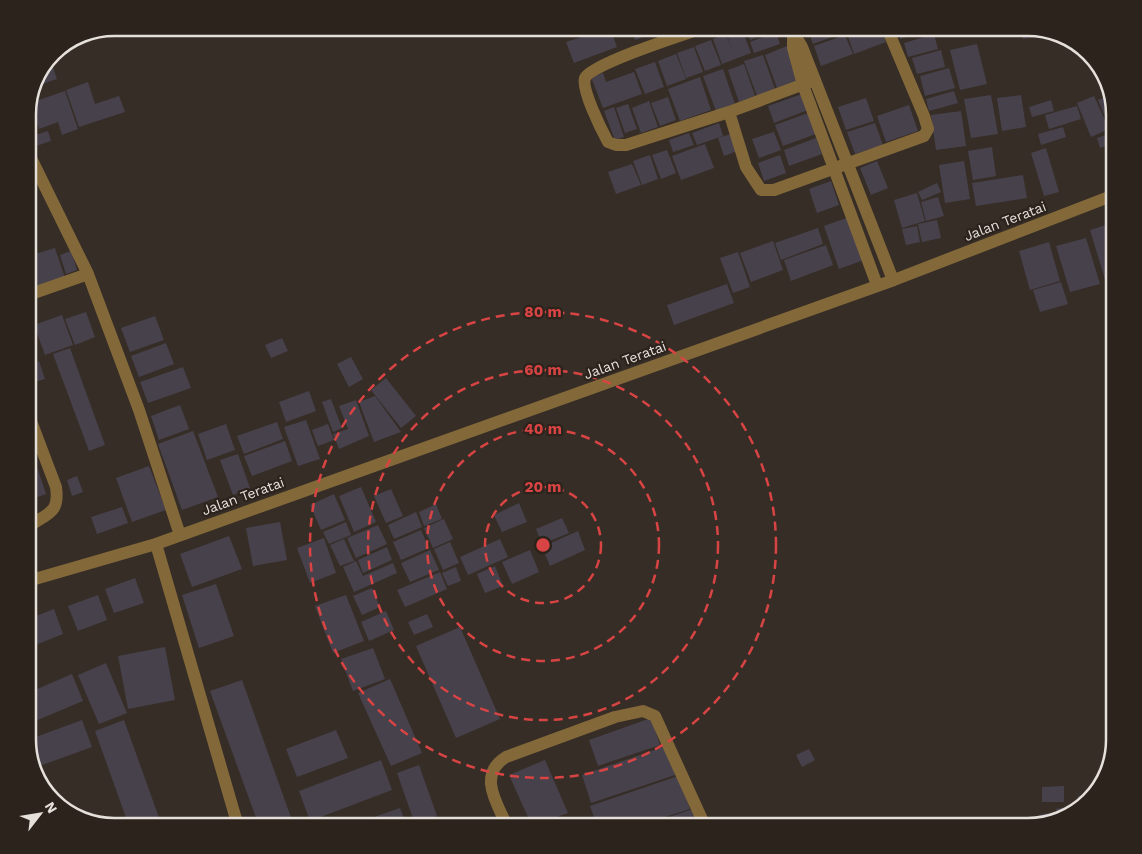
<svg xmlns="http://www.w3.org/2000/svg" width="1142" height="854" font-family="'Work Sans',sans-serif">
	<style>
		.building { fill: #47414c }
		.lines { fill: none; stroke-linecap: round; stroke-linejoin: round }
		.minor { stroke: #83693a; stroke-width: 12 }
		.ring { fill: none; stroke: #d84443; stroke-width: 2.5; stroke-dasharray: 9 6 }
		.labels { text-anchor: middle; dominant-baseline: central; stroke-width: 4.5; stroke-linejoin: round; paint-order: stroke }
		.street-label { font-size: 14px; fill: #e6e0db; stroke: #2c231c }
		.rim { fill: none; stroke: #e6e0db; stroke-width: 2.5 }
		.centre { fill: #d84443; stroke: #2c231c; stroke-width: 2.5 }
		.ring-label { font-size: 15px; text-anchor: middle; font-weight: bold; fill: #d84443; stroke: #2c231c; stroke-width: 4.5; stroke-linejoin: round; paint-order: stroke }
	</style>
	<rect width="100%" height="100%" fill="#362d26"/>
	<path class="building" d="M 610,28 L 617,47 L 574,63 L 566,42 Z
		M 631,28 L 652,28 L 654,33 L 635,40 Z
		M 745,28 L 777,28 L 778,30 L 750,40 Z
		M 807,28 L 841,28 L 843,33 L 813,44 Z
		M 843,28 L 859,28 L 845,33 Z
		M 863,28 L 881,28 L 886,42 L 854,54 L 847,33 Z
		M 897,28 L 932,28 L 932,30 L 900,39 Z
		M 943,28 L 978,28 L 978,29 L 944,34 Z
		M 1021,28 L 1038,31 L 1039,36 L 1023,39 Z
		M 742,29 L 751,53 L 722,64 L 713,39 L 726,34 L 733,52 L 727,35 Z
		M 776,32 L 780,44 L 754,53 L 750,42 Z
		M 934,34 L 938,49 L 908,57 L 904,43 Z
		M 845,35 L 853,54 L 821,66 L 814,46 Z
		M 711,40 L 721,65 L 705,71 L 695,46 Z
		M 977,44 L 987,84 L 960,90 L 950,50 Z
		M 787,46 L 800,80 L 777,88 L 765,55 Z
		M 694,47 L 703,72 L 686,78 L 677,53 Z
		M 941,50 L 945,67 L 917,74 L 912,58 Z
		M 676,54 L 686,79 L 667,86 L 658,61 Z
		M 763,55 L 775,89 L 757,96 L 744,61 Z
		M 50,59 L 57,79 L 33,87 L 37,76 Z
		M 655,62 L 664,87 L 645,94 L 635,69 Z
		M 744,64 L 755,96 L 739,102 L 728,70 Z
		M 949,68 L 955,88 L 925,96 L 920,76 Z
		M 723,69 L 735,104 L 716,111 L 703,76 Z
		M 634,72 L 642,94 L 603,108 L 591,77 L 603,73 L 606,82 Z
		M 700,77 L 711,110 L 680,121 L 668,89 Z
		M 88,82 L 95,104 L 119,96 L 125,112 L 79,127 L 66,90 Z
		M 65,91 L 78,129 L 62,135 L 58,122 L 39,129 L 30,103 Z
		M 954,91 L 958,103 L 929,111 L 926,99 Z
		M 802,94 L 808,110 L 774,123 L 768,106 Z
		M 991,95 L 998,134 L 971,138 L 964,99 Z
		M 1021,95 L 1026,127 L 1002,131 L 997,98 Z
		M 1110,95 L 1114,114 L 1114,139 L 1098,100 Z
		M 1094,96 L 1109,129 L 1091,137 L 1077,103 Z
		M 668,97 L 676,120 L 660,126 L 651,103 Z
		M 866,98 L 874,121 L 846,130 L 838,107 Z
		M 1051,100 L 1054,111 L 1032,117 L 1029,107 Z
		M 649,101 L 658,127 L 641,133 L 632,108 Z
		M 628,104 L 637,129 L 625,133 L 616,108 Z
		M 909,105 L 918,131 L 886,142 L 877,116 Z
		M 1077,106 L 1081,119 L 1049,129 L 1045,115 Z
		M 614,107 L 624,137 L 615,140 L 604,111 Z
		M 961,111 L 966,146 L 936,150 L 931,115 Z
		M 808,113 L 816,134 L 783,146 L 775,125 Z
		M 719,123 L 723,136 L 697,145 L 692,133 Z
		M 875,123 L 883,145 L 855,154 L 847,132 Z
		M 1063,127 L 1066,137 L 1041,145 L 1038,134 Z
		M 48,131 L 51,141 L 36,146 L 32,136 Z
		M 774,132 L 781,150 L 759,158 L 752,139 Z
		M 689,133 L 694,145 L 673,152 L 669,140 Z
		M 731,134 L 737,151 L 724,156 L 718,138 Z
		M 1109,134 L 1111,144 L 1100,148 L 1097,138 Z
		M 816,138 L 822,154 L 789,166 L 784,150 Z
		M 705,144 L 714,168 L 681,180 L 672,156 Z
		M 992,147 L 996,176 L 973,180 L 968,151 Z
		M 1046,148 L 1059,192 L 1044,196 L 1031,153 Z
		M 667,150 L 676,173 L 661,179 L 652,155 Z
		M 650,155 L 658,179 L 642,185 L 633,161 Z
		M 780,155 L 786,173 L 764,181 L 758,163 Z
		M 877,161 L 888,188 L 871,195 L 860,168 Z
		M 964,161 L 970,199 L 945,203 L 939,165 Z
		M 632,164 L 641,185 L 616,194 L 608,172 Z
		M 1023,175 L 1027,198 L 976,206 L 972,183 Z
		M 831,181 L 839,205 L 817,213 L 809,189 Z
		M 937,183 L 941,192 L 922,200 L 918,192 Z
		M 917,193 L 925,221 L 902,228 L 894,200 Z
		M 938,197 L 944,216 L 926,221 L 921,202 Z
		M 849,217 L 864,260 L 839,269 L 824,226 Z
		M 937,220 L 941,238 L 922,242 L 918,224 Z
		M 1109,224 L 1114,242 L 1114,284 L 1107,286 L 1090,230 Z
		M 917,226 L 920,242 L 906,245 L 902,229 Z
		M 818,228 L 823,244 L 781,260 L 775,243 Z
		M 1086,238 L 1100,284 L 1070,292 L 1056,246 Z
		M 773,241 L 783,270 L 751,282 L 740,253 Z
		M 1049,242 L 1060,281 L 1030,290 L 1019,251 Z
		M 826,245 L 833,265 L 791,281 L 784,260 Z
		M 55,248 L 65,278 L 28,290 L 28,256 Z
		M 71,251 L 77,270 L 66,274 L 60,255 Z
		M 738,252 L 750,287 L 733,293 L 720,258 Z
		M 1061,282 L 1068,304 L 1040,312 L 1033,290 Z
		M 727,284 L 734,303 L 674,325 L 667,305 Z
		M 86,312 L 95,337 L 75,345 L 65,319 Z
		M 62,315 L 73,345 L 45,355 L 34,325 Z
		M 155,316 L 164,340 L 130,352 L 121,328 Z
		M 282,338 L 288,351 L 271,358 L 265,345 Z
		M 166,343 L 174,364 L 139,377 L 131,356 Z
		M 70,348 L 105,445 L 89,451 L 53,354 Z
		M 351,357 L 363,379 L 349,387 L 337,364 Z
		M 39,361 L 45,379 L 28,384 L 28,365 Z
		M 183,367 L 191,388 L 148,403 L 140,382 Z
		M 386,378 L 416,416 L 401,428 L 371,390 Z
		M 309,391 L 316,411 L 286,422 L 279,402 Z
		M 375,396 L 401,432 L 374,442 L 359,402 Z
		M 331,399 L 342,428 L 333,432 L 322,402 Z
		M 356,400 L 369,436 L 339,449 L 333,434 L 348,429 L 339,406 Z
		M 180,405 L 189,429 L 159,440 L 151,416 Z
		M 306,420 L 320,459 L 298,466 L 284,427 Z
		M 277,422 L 283,439 L 244,454 L 237,436 Z
		M 226,424 L 235,450 L 207,460 L 198,434 Z
		M 328,424 L 334,440 L 318,446 L 312,430 Z
		M 193,431 L 218,497 L 182,510 L 158,444 Z
		M 285,441 L 292,461 L 252,476 L 244,456 Z
		M 238,454 L 250,488 L 233,495 L 220,460 Z
		M 33,455 L 46,494 L 32,499 L 35,509 L 28,511 L 28,456 Z
		M 149,466 L 166,510 L 132,522 L 116,478 Z
		M 77,476 L 83,492 L 72,496 L 67,480 Z
		M 361,487 L 376,522 L 354,532 L 339,496 Z
		M 391,489 L 403,516 L 386,523 L 374,496 Z
		M 334,494 L 345,520 L 321,530 L 310,505 Z
		M 519,503 L 527,522 L 502,532 L 494,515 Z
		M 436,504 L 442,519 L 424,526 L 419,512 Z
		M 122,507 L 128,523 L 97,534 L 91,517 Z
		M 416,512 L 422,527 L 394,539 L 388,525 Z
		M 562,518 L 569,533 L 542,544 L 536,529 Z
		M 444,519 L 453,539 L 433,548 L 424,528 Z
		M 280,522 L 287,560 L 253,566 L 246,528 Z
		M 346,522 L 351,535 L 329,544 L 323,532 Z
		M 378,525 L 387,544 L 356,558 L 347,538 Z
		M 421,530 L 429,548 L 401,560 L 393,542 Z
		M 578,531 L 585,550 L 550,566 L 542,547 Z
		M 229,536 L 242,569 L 192,587 L 180,554 Z
		M 324,538 L 336,573 L 310,583 L 297,548 Z
		M 344,539 L 354,561 L 340,566 L 330,545 Z
		M 500,539 L 508,557 L 468,575 L 460,557 Z
		M 450,542 L 459,563 L 443,570 L 434,549 Z
		M 387,547 L 392,560 L 363,573 L 358,560 Z
		M 430,550 L 439,570 L 410,582 L 401,563 Z
		M 530,550 L 539,572 L 512,584 L 502,562 Z
		M 356,561 L 363,576 L 393,563 L 397,573 L 354,592 L 343,567 Z
		M 495,566 L 503,586 L 485,593 L 477,574 Z
		M 456,567 L 461,581 L 448,586 L 442,573 Z
		M 440,572 L 447,589 L 405,607 L 397,590 Z
		M 135,578 L 144,603 L 114,613 L 105,589 Z
		M 216,584 L 234,636 L 199,648 L 182,595 Z
		M 372,588 L 380,607 L 362,615 L 353,596 Z
		M 98,595 L 107,620 L 78,631 L 68,606 Z
		M 346,595 L 364,641 L 333,653 L 315,606 Z
		M 54,609 L 63,634 L 28,648 L 28,619 Z
		M 386,611 L 394,630 L 369,641 L 361,622 Z
		M 427,614 L 433,627 L 414,635 L 408,622 Z
		M 460,627 L 500,719 L 456,738 L 416,646 Z
		M 165,647 L 175,700 L 128,709 L 118,656 Z
		M 373,648 L 385,679 L 353,691 L 341,659 Z
		M 106,663 L 127,713 L 99,724 L 78,675 Z
		M 72,674 L 83,701 L 28,724 L 28,693 Z
		M 390,679 L 422,753 L 391,766 L 358,693 Z
		M 242,680 L 294,826 L 259,826 L 210,691 Z
		M 651,718 L 660,745 L 598,766 L 589,740 Z
		M 82,720 L 92,747 L 34,768 L 28,740 Z
		M 124,720 L 162,826 L 129,826 L 95,731 Z
		M 336,730 L 348,758 L 297,777 L 286,749 Z
		M 666,746 L 675,775 L 591,803 L 582,775 Z
		M 809,749 L 815,760 L 802,767 L 796,755 Z
		M 381,760 L 392,790 L 310,821 L 299,791 Z
		M 545,760 L 568,813 L 532,826 L 509,775 Z
		M 419,765 L 437,816 L 415,824 L 397,773 Z
		M 678,776 L 690,809 L 637,826 L 597,826 L 590,806 Z
		M 1064,786 L 1064,802 L 1042,802 L 1042,787 Z
		M 1095,794 L 1089,799 L 1079,807 L 1078,796 Z
		M 1071,806 L 1072,813 L 1066,818 L 1058,819 L 1056,809 Z
		M 400,808 L 407,826 L 348,826 Z
		M 696,808 L 702,826 L 642,826 Z
		M 1049,813 L 1051,821 L 1041,823 L 1039,815 Z"/>
	<g class="lines">
		<path class="minor" d="M 703,28 C 685,34 589,65 585,78 C 581,89 602,131 608,142 L 616,145 L 626,145 L 729,112 L 815,80
			M 791,28 L 802,47 L 893,280
			M 793,32 L 793,48 L 803,85 L 877,285
			M 729,112 L 746,167 L 761,190 L 774,190 L 924,136 L 928,129 L 924,116 L 887,28
			M 28,152 L 88,274 L 139,410 L 180,535
			M 28,295 L 88,274
			M 28,527 C 46,513 60,515 56,487 L 28,413
			M 156,544 L 238,826
			M 28,581 L 156,544 L 894,280 L 1114,195
			M 507,826 C 497,803 477,775 506,757 L 615,717 L 643,711 L 655,716 L 705,826"/>
	</g>
	<g class="ring">
		<circle cx="543" cy="545" r="58"/>
		<circle cx="543" cy="545" r="116"/>
		<circle cx="543" cy="545" r="175"/>
		<circle cx="543" cy="545" r="233"/>
	</g>
	<g class="labels">
		<g class="street-label">
			<text transform="translate(1005 221) rotate(-21)">Jalan Teratai</text>
			<text transform="translate(625 360) rotate(-20)">Jalan Teratai</text>
			<text transform="translate(243 496) rotate(-20)">Jalan Teratai</text>
		</g>
	</g>
	<path d="M0 0H1142V854H0ZM114 36H1028A78 78 0 0 1 1106 114V740A78 78 0 0 1 1028 818H114A78 78 0 0 1 36 740V114A78 78 0 0 1 114 36Z" fill="#2c231c" fill-rule="evenodd"/>
	<path class="rim" d="M114 36H1028A78 78 0 0 1 1106 114V740A78 78 0 0 1 1028 818H114A78 78 0 0 1 36 740V114A78 78 0 0 1 114 36Z"/>
	<circle cx="543" cy="545" r="8" class="centre"/>
	<g class="ring-label">
		<text x="543" y="317">80 m</text>
		<text x="543" y="375">60 m</text>
		<text x="543" y="434">40 m</text>
		<text x="543" y="492">20 m</text>
	</g>
	<g transform="translate(40 814) rotate(59)" stroke="#2c231c" stroke-width="4" paint-order="stroke">
	<path d="M0-4L9 19L0 12L-9 19Z" fill="#e6e0db"/>
	<text y="-8" font-size="14" font-weight="bold" text-anchor="middle" fill="#e6e0db">N</text>
	</g>
</svg>
